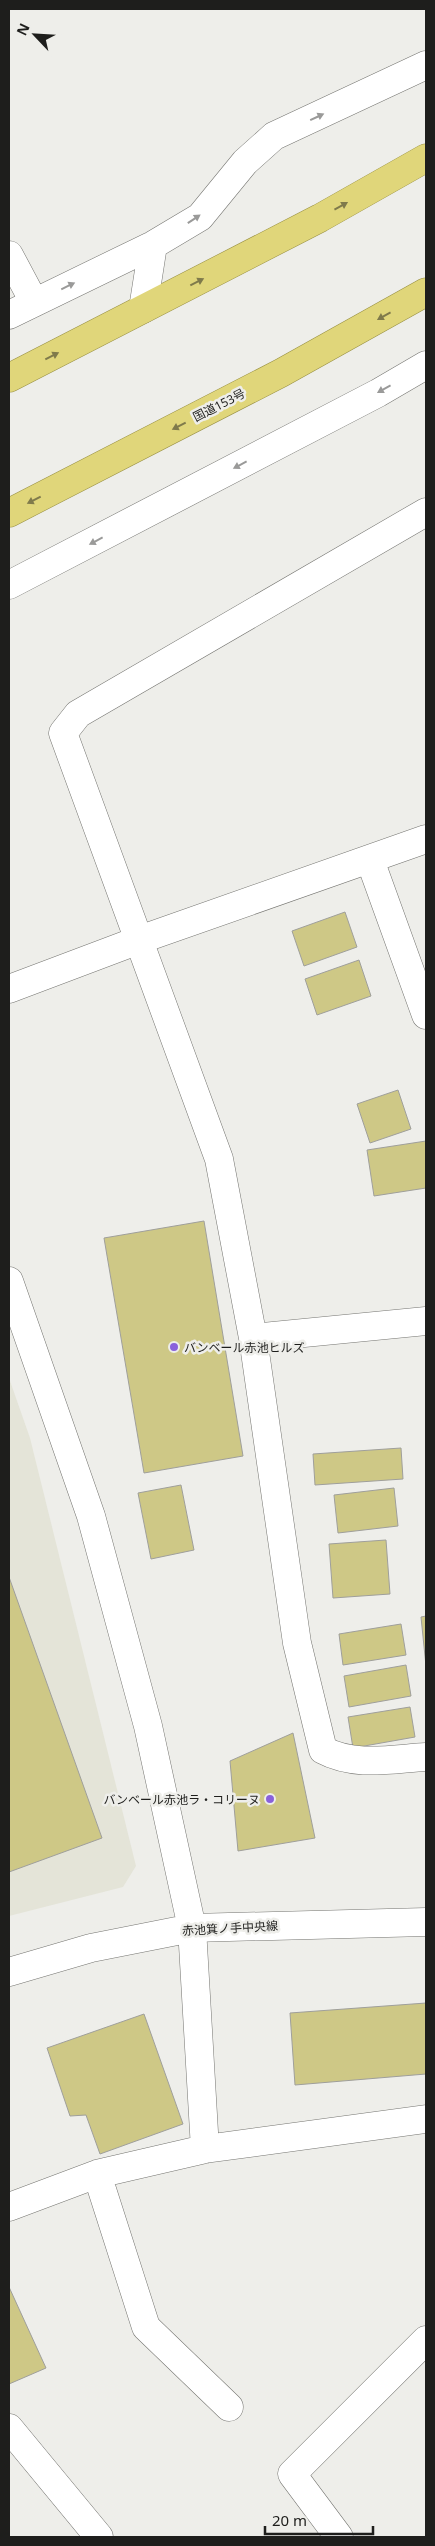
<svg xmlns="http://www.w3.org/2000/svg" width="435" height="2546" font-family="'Noto Sans','Noto Sans JP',sans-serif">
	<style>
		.built { fill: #e4e4d8 }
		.building { fill: #cec886; stroke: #9f9f9b }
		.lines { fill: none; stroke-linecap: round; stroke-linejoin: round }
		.minor-casing { stroke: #757571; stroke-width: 29 }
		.tertiary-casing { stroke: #757571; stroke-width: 29 }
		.trunk-casing { stroke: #978f43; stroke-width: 29 }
		.minor { stroke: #fff; stroke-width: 28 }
		.tertiary { stroke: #fff; stroke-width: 28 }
		.trunk { stroke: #e0d67a; stroke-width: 28 }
		.oneway { fill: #9a9a99 }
		.oneway2 { fill: #7f7a4b }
		.poi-dot { fill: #8961db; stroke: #eeeeea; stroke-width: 2 }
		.labels { text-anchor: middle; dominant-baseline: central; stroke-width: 5; stroke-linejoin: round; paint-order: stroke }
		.street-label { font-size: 12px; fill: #1e1e1c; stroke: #eeeeea }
		.poi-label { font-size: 12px; fill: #1e1e1c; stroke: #eeeeea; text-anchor: start }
	</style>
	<rect width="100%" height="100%" fill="#eeeeea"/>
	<path class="built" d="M 9,1378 L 30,1438 L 136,1866 L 123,1887 L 9,1916 Z"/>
	<path class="building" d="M 345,912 L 357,947 L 304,966 L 292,931 Z
		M 359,960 L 371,996 L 317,1015 L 305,979 Z
		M 398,1090 L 411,1129 L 370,1143 L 357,1104 Z
		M 426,1141 L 426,1188 L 374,1196 L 367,1150 Z
		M 204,1221 L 243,1456 L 144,1473 L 104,1238 Z
		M 401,1448 L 403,1479 L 315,1485 L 313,1454 Z
		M 181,1485 L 194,1550 L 151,1559 L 138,1493 Z
		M 394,1488 L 398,1526 L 338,1533 L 334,1495 Z
		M 386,1540 L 390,1594 L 333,1598 L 329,1544 Z
		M 9,1577 L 102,1838 L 9,1872 Z
		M 426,1616 L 426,1666 L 421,1617 Z
		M 401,1624 L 406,1655 L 343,1665 L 339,1634 Z
		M 406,1665 L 411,1696 L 349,1707 L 344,1676 Z
		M 410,1707 L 415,1737 L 353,1748 L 348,1717 Z
		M 293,1733 L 315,1838 L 238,1851 L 230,1761 Z
		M 426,2003 L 426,2074 L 295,2085 L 290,2013 Z
		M 144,2014 L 183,2124 L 100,2154 L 86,2115 L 70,2116 L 47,2048 Z
		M 9,2287 L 46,2368 L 9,2384 Z"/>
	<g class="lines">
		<defs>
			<path id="minor" d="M 9,255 L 34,302
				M 143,309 L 153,245
				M 9,315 L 153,245 L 200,217 L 245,162 L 274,136 L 426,65
				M 426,512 L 78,714 L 63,733 L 219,1159 L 253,1338 L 297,1643 L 323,1750 C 355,1767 391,1759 426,1757
				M 9,585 L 378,393 L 426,365
				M 370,860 L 426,1015
				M 253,1338 L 426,1321
				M 192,1928 L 205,2149
				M 97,2174 L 146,2327 L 229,2407
				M 9,2207 L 97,2174 L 205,2149 L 426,2119
				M 9,2428 L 99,2537
				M 339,2537 L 292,2474 L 426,2340"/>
			<path id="tertiary" d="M 9,989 L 139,940 L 426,839
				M 9,1281 L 91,1516 L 148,1726 L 192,1928
				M 9,1972 L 91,1948 L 192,1928 L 426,1922"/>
			<path id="trunk" d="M 9,378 L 320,218 L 426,158
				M 9,513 L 281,373 L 426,292"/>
		</defs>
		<use href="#minor" class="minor-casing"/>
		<use href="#tertiary" class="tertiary-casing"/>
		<use href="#trunk" class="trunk-casing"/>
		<use href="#minor" class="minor"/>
		<use href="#tertiary" class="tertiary"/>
		<use href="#trunk" class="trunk"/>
	</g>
	<defs><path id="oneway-solid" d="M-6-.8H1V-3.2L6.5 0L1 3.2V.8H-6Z" transform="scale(1.25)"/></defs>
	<g class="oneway">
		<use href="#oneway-solid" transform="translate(317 117) rotate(-25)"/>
		<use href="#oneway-solid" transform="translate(194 219) rotate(-34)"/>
		<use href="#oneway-solid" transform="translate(68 286) rotate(-26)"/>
		<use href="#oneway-solid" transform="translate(384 389) rotate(151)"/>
		<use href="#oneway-solid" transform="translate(240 465) rotate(152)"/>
		<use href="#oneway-solid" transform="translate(96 541) rotate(152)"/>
	</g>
	<g class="oneway2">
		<use href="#oneway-solid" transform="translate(341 206) rotate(-29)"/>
		<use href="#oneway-solid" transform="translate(197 282) rotate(-27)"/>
		<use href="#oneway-solid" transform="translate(384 316) rotate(151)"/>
		<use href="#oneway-solid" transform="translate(52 356) rotate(-27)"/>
		<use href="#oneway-solid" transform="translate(179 426) rotate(153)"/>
		<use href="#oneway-solid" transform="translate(34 500) rotate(153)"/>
	</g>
	<g class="poi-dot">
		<circle cx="174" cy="1347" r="5"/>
		<circle cx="270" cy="1799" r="5"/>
	</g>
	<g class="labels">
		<g class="street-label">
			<text transform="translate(219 405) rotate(-27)">国道153号</text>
			<text transform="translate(230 1928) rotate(-3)">赤池箕ノ手中央線</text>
		</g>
		<g class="poi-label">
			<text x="184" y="1347">バンベール赤池ヒルズ</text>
			<text x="260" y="1799" text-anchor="end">バンベール赤池ラ・コリーヌ</text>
		</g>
	</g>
	<rect width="435" height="2546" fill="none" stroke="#1e1e1c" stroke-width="20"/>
	<g transform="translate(35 35) rotate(295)" stroke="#eeeeea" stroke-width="4" paint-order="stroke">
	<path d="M0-4L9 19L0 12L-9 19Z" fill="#1e1e1c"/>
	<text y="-8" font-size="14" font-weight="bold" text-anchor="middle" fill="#1e1e1c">N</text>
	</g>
	<path d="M265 2526v8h108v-8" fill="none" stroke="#1e1e1c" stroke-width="2.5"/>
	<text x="272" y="2526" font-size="15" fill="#1e1e1c" stroke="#eeeeea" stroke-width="4" paint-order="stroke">20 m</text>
</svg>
